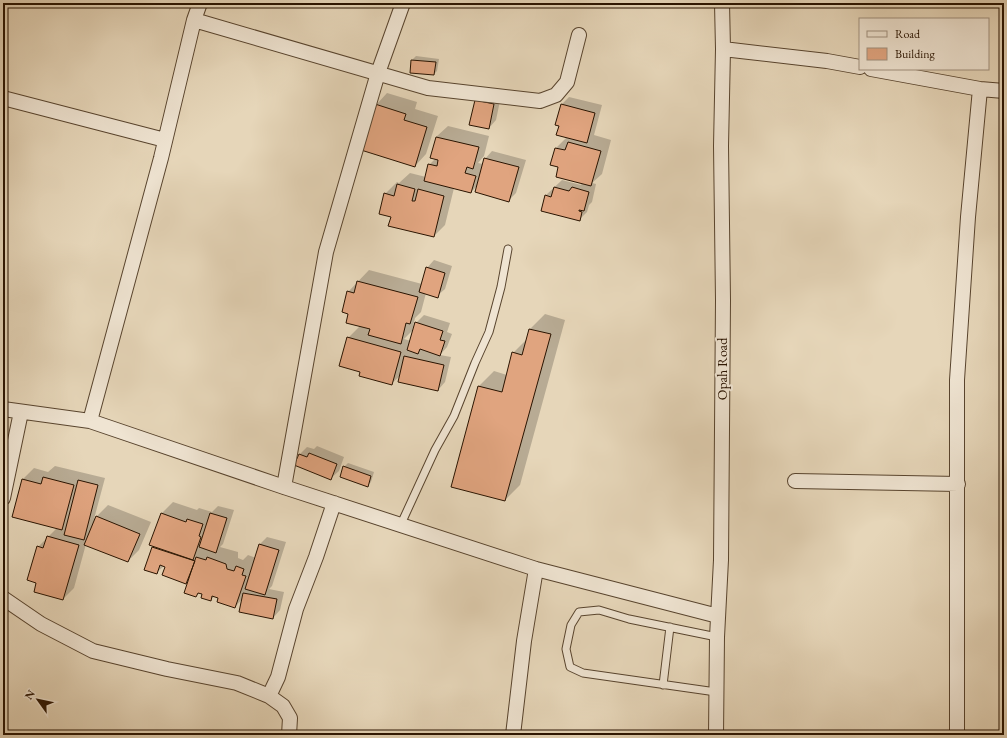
<svg xmlns="http://www.w3.org/2000/svg" width="1007" height="738" font-family="'EB Garamond',serif">
	<style>
		.shadow { fill: #0003 }
		.building { fill: #e0a47f; stroke: #291300 }
		.lines { fill: none; stroke-linecap: round; stroke-linejoin: round }
		.lane-casing { stroke: #58442e; stroke-width: 9 }
		.street-casing { stroke: #58442e; stroke-width: 16 }
		.lane { stroke: #efe4d2; stroke-width: 7 }
		.street { stroke: #efe4d2; stroke-width: 14 }
		.labels { text-anchor: middle; dominant-baseline: central; stroke-width: 4; stroke-linejoin: round; paint-order: stroke }
		.street-label { font-size: 14px; fill: #291300; stroke: #efe4d2 }
	</style>
	<rect width="100%" height="100%" fill="#e6d6b9"/>
	<filter id="stains"><feTurbulence type="fractalNoise" baseFrequency=".005" numOctaves="4"/><feColorMatrix values="0 0 0 0 .2 0 0 0 0 .09 0 0 0 0 .02 0 0 0 .5 -.17"/></filter>
	<radialGradient id="worn" r=".72"><stop offset=".6" stop-color="#630" stop-opacity="0"/><stop offset="1" stop-color="#630" stop-opacity=".3"/></radialGradient>
	<path class="shadow" d="M 416,56 L 439,59 L 437,71 L 434,74 L 411,72 L 412,60 Z
		M 387,93 L 417,102 L 415,109 L 438,116 L 426,154 L 415,166 L 376,105 Z
		M 501,96 L 496,120 L 489,128 L 475,100 Z
		M 569,97 L 602,105 L 594,135 L 611,140 L 602,174 L 592,183 L 596,184 L 592,202 L 589,205 L 587,212 L 579,220 L 545,196 L 562,180 L 581,185 L 582,183 L 560,167 L 552,165 L 556,148 L 567,137 L 560,126 L 562,104 Z
		M 448,126 L 489,136 L 484,156 L 478,163 L 483,164 L 485,159 L 492,151 L 526,160 L 516,193 L 509,200 L 477,186 L 471,192 L 454,188 L 445,225 L 434,236 L 392,216 L 385,194 L 397,182 L 399,183 L 410,173 L 426,177 L 429,165 L 436,158 L 436,137 Z
		M 434,260 L 452,266 L 445,289 L 437,296 L 426,293 L 421,312 L 415,318 L 412,331 L 404,339 L 411,341 L 416,323 L 424,315 L 450,323 L 447,332 L 452,334 L 447,347 L 440,355 L 451,357 L 445,382 L 438,390 L 401,375 L 391,384 L 362,371 L 348,338 L 360,326 L 349,313 L 348,292 L 369,270 L 422,284 L 427,268 Z
		M 545,314 L 565,320 L 520,485 L 505,500 L 479,386 L 494,371 L 507,375 L 513,353 L 527,339 L 530,329 Z
		M 317,446 L 344,457 L 339,471 L 331,478 L 296,465 L 300,454 L 307,447 L 314,449 Z
		M 348,463 L 374,472 L 371,482 L 367,486 L 344,467 Z
		M 55,466 L 105,478 L 94,519 L 108,505 L 151,522 L 139,550 L 128,561 L 86,544 L 74,588 L 63,599 L 38,582 L 38,547 L 57,528 L 22,480 L 34,468 L 48,472 Z
		M 173,502 L 197,510 L 199,508 L 212,512 L 218,506 L 234,510 L 223,544 L 220,547 L 238,552 L 238,558 L 243,560 L 248,555 L 256,558 L 260,544 L 267,537 L 286,542 L 272,586 L 269,589 L 284,592 L 280,610 L 273,618 L 243,598 L 235,607 L 215,596 L 210,600 L 203,594 L 200,592 L 196,596 L 190,579 L 186,583 L 164,566 L 156,573 L 145,569 L 155,545 L 161,514 Z"/>
	<path class="building" d="M 411,60 L 436,62 L 434,75 L 410,73 Z
		M 475,100 L 494,104 L 489,129 L 469,125 Z
		M 375,104 L 406,114 L 404,120 L 427,127 L 415,167 L 361,150 Z
		M 561,104 L 595,113 L 587,143 L 556,135 L 559,126 L 555,125 Z
		M 436,137 L 479,147 L 473,169 L 467,167 L 465,173 L 476,176 L 471,193 L 424,181 L 428,164 L 437,166 L 438,160 L 430,158 Z
		M 568,142 L 601,151 L 591,186 L 556,177 L 558,167 L 550,165 L 555,148 L 565,150 Z
		M 484,158 L 519,167 L 509,202 L 475,192 Z
		M 397,184 L 415,189 L 412,201 L 415,201 L 418,189 L 444,196 L 434,237 L 388,226 L 391,217 L 379,214 L 384,193 L 394,196 Z
		M 554,187 L 569,191 L 572,187 L 589,192 L 584,211 L 579,210 L 579,211 L 582,212 L 580,221 L 541,211 L 545,195 L 551,197 Z
		M 426,267 L 445,273 L 438,298 L 419,292 Z
		M 357,281 L 418,297 L 410,324 L 406,323 L 401,344 L 368,335 L 370,329 L 346,323 L 348,314 L 342,312 L 347,291 L 354,293 Z
		M 415,322 L 443,331 L 440,340 L 445,341 L 440,356 L 420,349 L 418,354 L 407,350 Z
		M 529,329 L 551,334 L 505,501 L 451,487 L 478,386 L 502,392 L 512,352 L 522,355 Z
		M 347,337 L 401,352 L 392,385 L 359,376 L 360,372 L 339,366 Z
		M 404,356 L 444,365 L 438,391 L 398,382 Z
		M 309,453 L 337,464 L 331,480 L 294,465 L 299,454 L 307,457 Z
		M 343,466 L 371,476 L 368,487 L 340,477 Z
		M 43,477 L 74,485 L 62,530 L 12,517 L 22,479 L 41,484 Z
		M 78,480 L 98,485 L 84,540 L 64,535 Z
		M 161,513 L 186,522 L 187,519 L 203,524 L 199,536 L 201,537 L 193,560 L 149,545 Z
		M 210,513 L 227,518 L 216,553 L 199,547 Z
		M 96,516 L 140,534 L 128,562 L 84,545 Z
		M 47,536 L 79,545 L 63,600 L 34,592 L 36,583 L 27,580 L 37,546 L 43,548 Z
		M 259,544 L 279,550 L 265,595 L 245,589 Z
		M 152,547 L 195,561 L 186,584 L 162,575 L 165,567 L 160,565 L 157,574 L 144,570 Z
		M 196,557 L 206,560 L 207,557 L 226,564 L 227,569 L 234,571 L 236,566 L 244,569 L 242,575 L 246,576 L 235,608 L 217,602 L 218,598 L 212,596 L 211,601 L 201,598 L 202,594 L 198,593 L 196,597 L 184,593 Z
		M 243,593 L 277,599 L 273,619 L 239,612 Z"/>
	<g class="lines">
		<defs>
			<path id="lane" d="M 401,524 L 435,450 L 454,416 L 475,363 L 489,332 L 501,287 L 508,249
				M 663,685 L 670,627
				M 716,692 L 583,673 L 570,667 L 566,649 L 571,625 L 579,612 L 599,610 L 629,619 L 717,637"/>
			<path id="street" d="M 194,20 L 428,88 L 540,101 L 556,95 L 567,82 L 579,35
				M 723,49 L 827,61 L 860,67
				M 871,69 L 980,89 L 1004,91
				M 3,98 L 165,140
				M 3,409 L 90,421 L 284,487 L 536,569 L 718,616
				M 90,421 L 161,158 L 194,20 L 200,3
				M 795,481 L 958,484
				M 284,487 L 326,252 L 378,73 L 403,3
				M 3,498 L 21,412
				M 3,598 L 41,624 L 93,651 L 167,669 L 237,683 L 269,696 L 283,706 L 290,718 L 289,735
				M 269,696 L 278,677 L 296,609 L 316,557 L 334,503
				M 513,735 L 524,641 L 536,569
				M 716,735 L 717,637 L 721,560 L 723,300 L 721,146 L 723,49 L 722,3
				M 957,735 L 957,380 L 968,217 L 980,89"/>
		</defs>
		<use href="#lane" class="lane-casing"/>
		<use href="#street" class="street-casing"/>
		<use href="#lane" class="lane"/>
		<use href="#street" class="street"/>
	</g>
	<g class="labels">
		<g class="street-label">
			<text transform="translate(722 369) rotate(-90)">Opah Road</text>
		</g>
	</g>
	<rect width="1007" height="738" fill="none" stroke="#e6d6b9" stroke-width="16"/>
	<rect x="4" y="4" width="999" height="730" fill="none" stroke="#291300" stroke-width="2"/>
	<rect x="8" y="8" width="991" height="722" fill="none" stroke="#291300"/>
	<rect x="859" y="18" width="130" height="52" fill="#efe4d2" stroke="#a0907e"/>
	<rect x="867" y="31" width="20" height="6" fill="#efe4d2" stroke="#a0907e"/>
	<text x="895" y="38" font-size="12" fill="#291300">Road</text>
	<rect x="867" y="48" width="20" height="12" fill="#e0a47f" stroke="#a0907e"/>
	<text x="895" y="58" font-size="12" fill="#291300">Building</text>
	<g transform="translate(38 700) rotate(303)" stroke="#efe4d2" stroke-width="3" paint-order="stroke">
	<path d="M0-3L7 15L0 10L-7 15Z" fill="#291300"/>
	<text y="-6" font-size="11" font-weight="bold" text-anchor="middle" fill="#291300">N</text>
	</g>
	<rect width="100%" height="100%" filter="url(#stains)"/>
	<rect width="100%" height="100%" fill="url(#worn)"/>
</svg>
